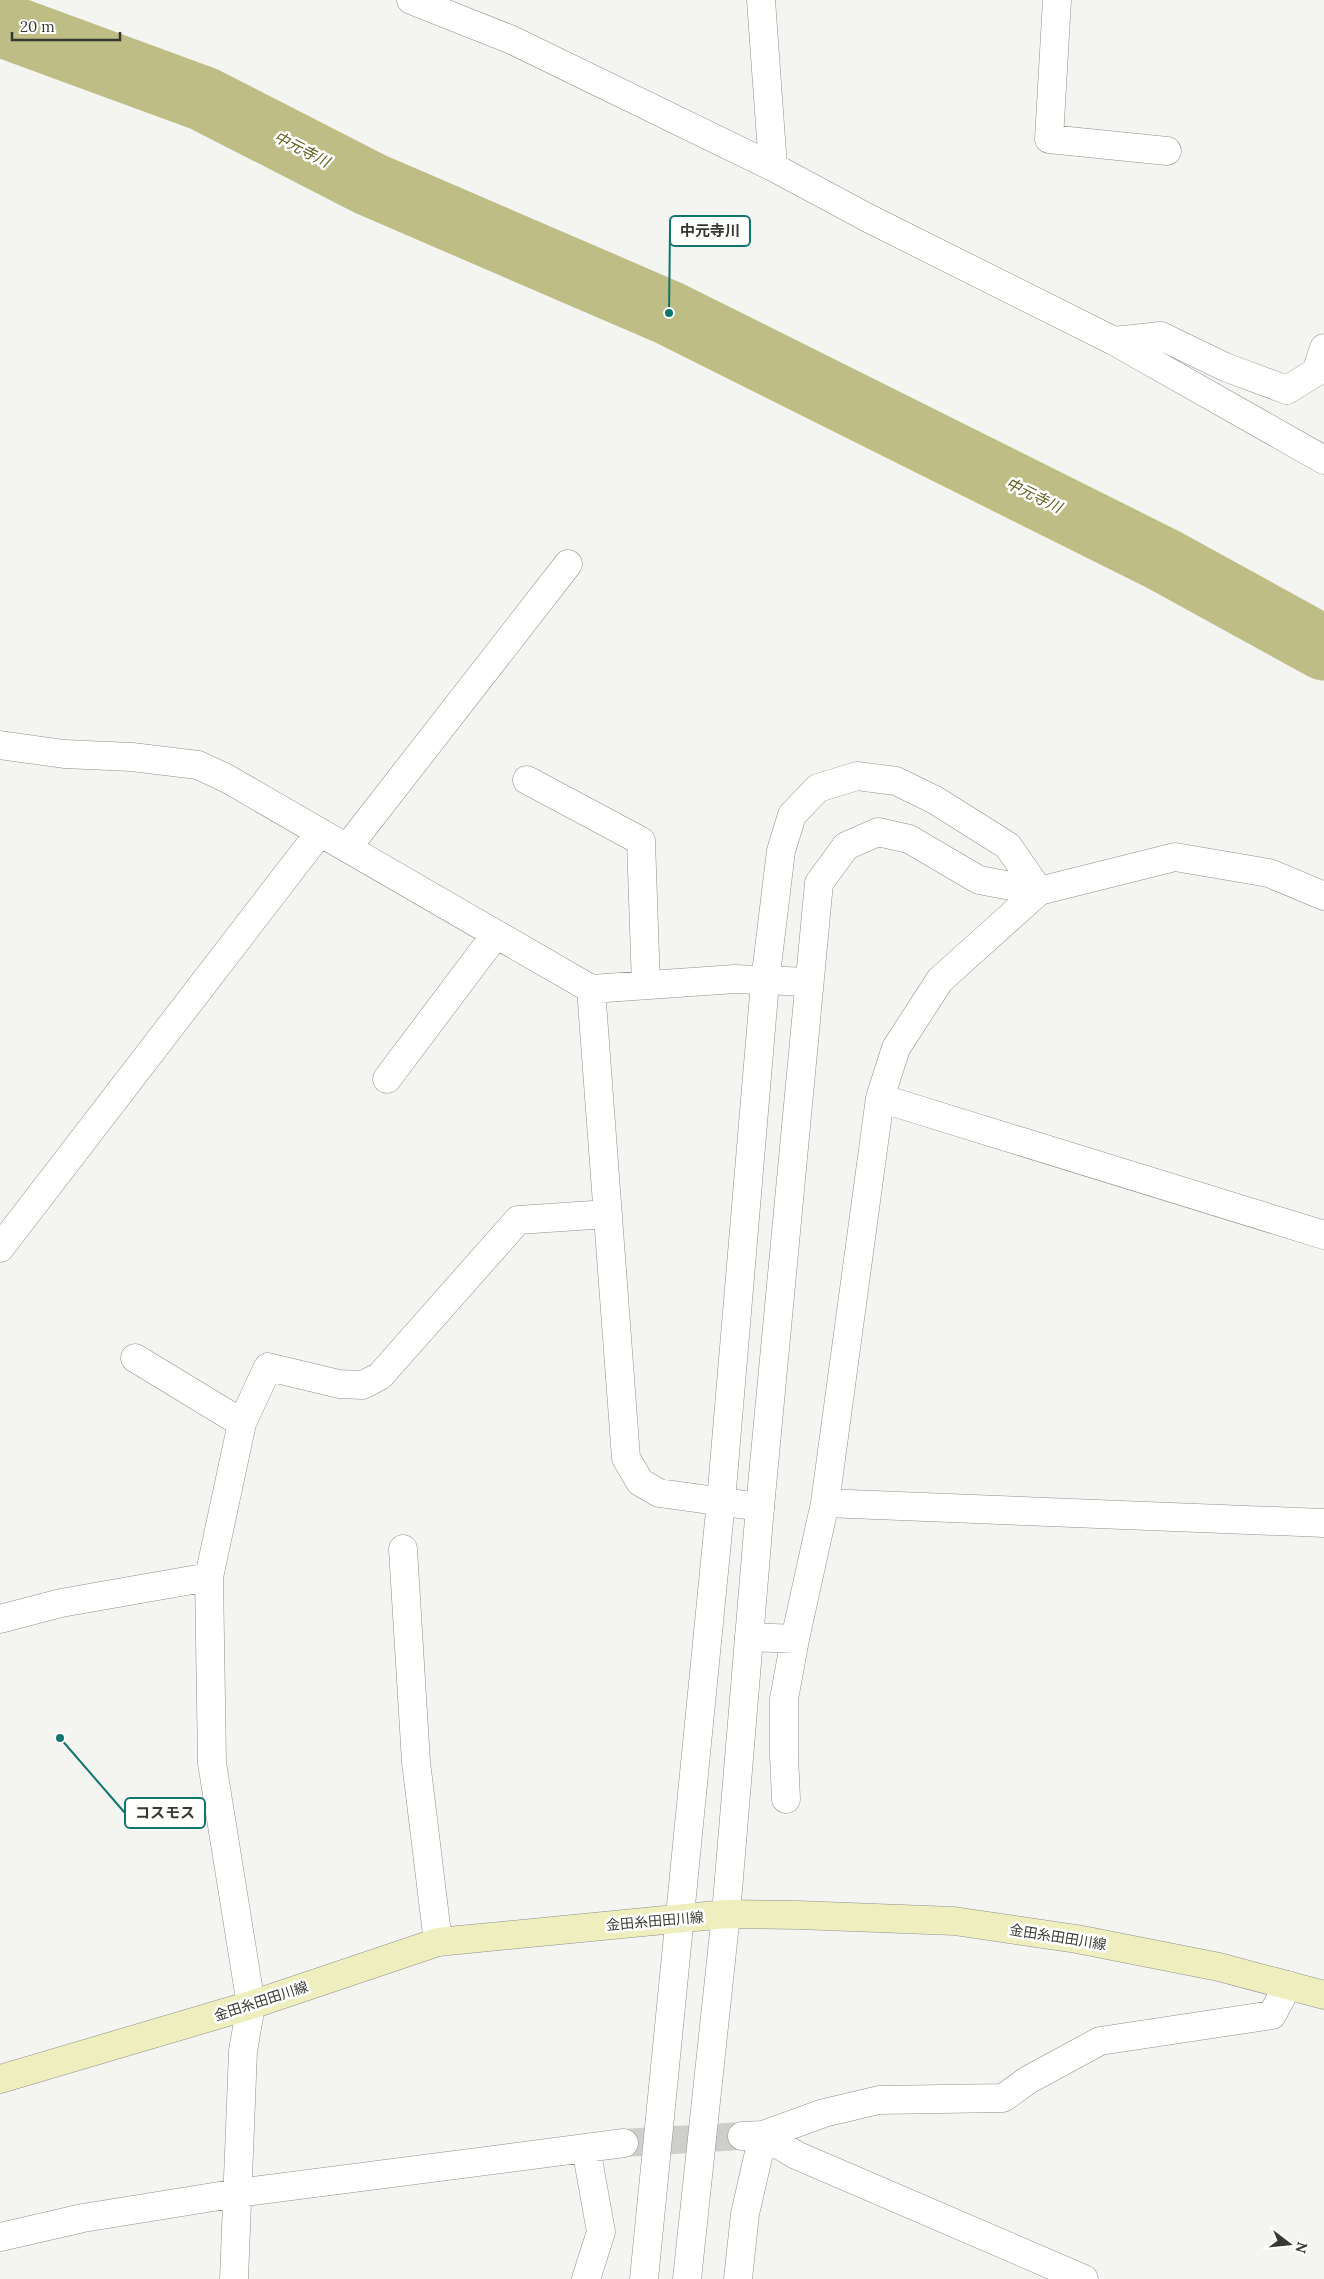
<svg xmlns="http://www.w3.org/2000/svg" width="1324" height="2279" font-family="Lora,'Noto Sans JP',serif">
	<style>
		.lines { fill: none; stroke-linecap: round; stroke-linejoin: round }
		.river { stroke: #bebd85; stroke-width: 65 }
		.minor-tunnel { stroke: #cececb; stroke-width: 28; stroke-dasharray: 28 14; stroke-linecap: butt }
		.minor-casing { stroke: #8f8f8b; stroke-width: 29 }
		.tertiary-casing { stroke: #8f8f8b; stroke-width: 29 }
		.secondary-casing { stroke: #8f8f8b; stroke-width: 29 }
		.minor { stroke: #fff; stroke-width: 28 }
		.tertiary { stroke: #fff; stroke-width: 28 }
		.secondary { stroke: #efeebf; stroke-width: 28 }
		.labels { text-anchor: middle; dominant-baseline: central; stroke-width: 5; stroke-linejoin: round; paint-order: stroke }
		.street-label { font-size: 14px; fill: #373735; stroke: #fffffe }
		.water-label { font-size: 15px; font-style: italic; fill: #5c5a1a; stroke: #fffffe }
		.leader { fill: none; stroke: #0f766e; stroke-width: 2 }
		.callout-dot { fill: #0f766e; stroke: #fffffe; stroke-width: 2 }
		.callout { fill: #fffffe; stroke: #0f766e; stroke-width: 2 }
		.callout-label { font-size: 15px; text-anchor: middle; font-weight: bold; fill: #373735 }
	</style>
	<rect width="100%" height="100%" fill="#f4f4f0"/>
	<g class="lines">
		<path class="river" d="M 0,24 L 204,99 L 370,184 L 669,313 L 1164,560 L 1324,648"/>
		<path class="minor-tunnel" d="M 624,2143 L 742,2136"/>
		<defs>
			<path id="minor" d="M 411,0 L 512,40 L 773,167 L 868,218 L 1114,341 L 1324,460
				M 761,0 L 773,167
				M 1057,0 L 1049,139 L 1167,151
				M 1114,341 L 1161,336 L 1225,367 L 1287,390 L 1316,372 L 1324,348
				M 0,745 L 64,754 L 132,757 L 198,765 L 226,778 L 591,989 L 735,979 L 809,982
				M 527,780 L 641,841 L 646,985
				M 347,848 L 568,564
				M 591,989 L 626,1458 L 640,1482 L 659,1493 L 760,1507
				M 387,1079 L 496,934
				M 880,1098 L 1324,1235
				M 0,1248 L 320,832
				M 135,1358 L 242,1423
				M 825,1503 L 1324,1523
				M 403,1549 L 416,1762 L 438,1942
				M 0,1619 L 61,1603 L 209,1577
				M 749,1637 L 795,1639 L 825,1503 L 880,1098 L 896,1048 L 940,980 L 1039,891
				M 786,1799 L 784,1756 L 784,1699 L 795,1639
				M 763,2135 L 796,2155 L 1084,2279
				M 742,2136 L 763,2135 L 824,2113 L 879,2100 L 1003,2098 L 1028,2080 L 1100,2041 L 1272,2015 L 1288,1985
				M 0,2237 L 83,2218 L 238,2193 L 624,2143
				M 234,2279 L 243,2051 L 251,2005 L 212,1763 L 209,1577 L 242,1423 L 268,1367 L 339,1384 L 363,1385 L 380,1376 L 518,1220 L 608,1214
				M 586,2279 L 601,2232 L 586,2148
				M 738,2279 L 745,2214 L 763,2135"/>
			<path id="tertiary" d="M 644,2279 L 721,1501 L 765,982 L 781,851 L 792,815 L 818,788 L 857,776 L 896,781 L 935,800 L 1008,846 L 1039,891
				M 687,2279 L 726,1914 L 760,1507 L 819,883 L 846,846 L 878,832 L 909,839 L 979,880 L 1039,891 L 1175,857 L 1269,873 L 1324,896"/>
			<path id="secondary" d="M 0,2079 L 251,2005 L 438,1942 L 726,1914 L 798,1915 L 954,1921 L 1077,1939 L 1219,1967 L 1324,1995"/>
		</defs>
		<use href="#minor" class="minor-casing"/>
		<use href="#tertiary" class="tertiary-casing"/>
		<use href="#secondary" class="secondary-casing"/>
		<use href="#minor" class="minor"/>
		<use href="#tertiary" class="tertiary"/>
		<use href="#secondary" class="secondary"/>
	</g>
	<g class="labels">
		<g class="street-label">
			<text transform="translate(655 1921) rotate(-5)">金田糸田田川線</text>
			<text transform="translate(1058 1937) rotate(9)">金田糸田田川線</text>
			<text transform="translate(261 2001) rotate(-18)">金田糸田田川線</text>
		</g>
		<g class="water-label">
			<text transform="translate(302 149) rotate(27)">中元寺川</text>
			<text transform="translate(1034 495) rotate(26)">中元寺川</text>
		</g>
	</g>
	<path class="leader" d="M669 313L670 231M60 1738L125 1813"/>
	<g class="callout-dot">
		<circle cx="669" cy="313" r="5"/>
		<circle cx="60" cy="1738" r="5"/>
	</g>
	<g class="callout">
		<rect x="670" y="216" width="80" height="30" rx="5"/>
		<rect x="125" y="1798" width="80" height="30" rx="5"/>
	</g>
	<g class="callout-label">
		<text x="710" y="236">中元寺川</text>
		<text x="165" y="1818">コスモス</text>
	</g>
	<g transform="translate(1289 2244) rotate(106)" stroke="#fffffe" stroke-width="4" paint-order="stroke">
	<path d="M0-4L9 19L0 12L-9 19Z" fill="#373735"/>
	<text y="-8" font-size="14" font-weight="bold" text-anchor="middle" fill="#373735">N</text>
	</g>
	<path d="M12 32v8h108v-8" fill="none" stroke="#373735" stroke-width="2.5"/>
	<text x="20" y="32" font-size="15" fill="#373735" stroke="#fffffe" stroke-width="4" paint-order="stroke">20 m</text>
</svg>
